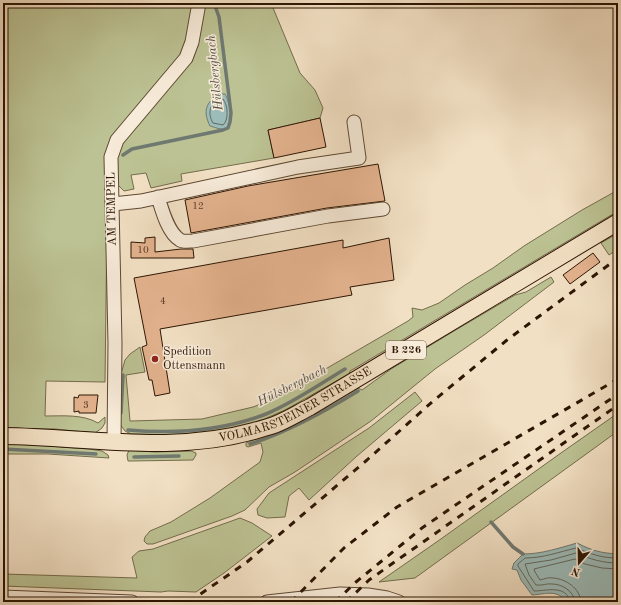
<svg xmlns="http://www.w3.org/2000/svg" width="621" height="605" font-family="'Old Standard TT',serif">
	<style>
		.green { fill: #bcc293; stroke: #746c4b }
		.water { fill: #9cbcba; stroke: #707971 }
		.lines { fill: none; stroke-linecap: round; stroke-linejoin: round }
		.shore { stroke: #64685e; stroke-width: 1 }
		.stream { stroke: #707971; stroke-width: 3.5 }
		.building { fill: #e3b28e; stroke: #2d1503 }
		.minor-casing { stroke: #5e4833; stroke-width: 15 }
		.major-casing { stroke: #2d1503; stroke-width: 18 }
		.minor { stroke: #f7ebd9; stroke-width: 13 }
		.major { stroke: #f2e0c4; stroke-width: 16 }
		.rail { stroke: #2d1503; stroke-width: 3; stroke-dasharray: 7 7; stroke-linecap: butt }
		.poi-dot { fill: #8f2418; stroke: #f7ebd9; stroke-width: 1.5 }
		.labels { text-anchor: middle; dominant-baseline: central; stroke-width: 3; stroke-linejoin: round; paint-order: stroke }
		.number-label { font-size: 10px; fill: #5a3c26 }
		.shield { fill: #f7ebd9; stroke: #6a5543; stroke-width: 1 }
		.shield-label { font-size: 11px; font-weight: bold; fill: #2d1503 }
		.street-label { font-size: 12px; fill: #2d1503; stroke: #f7ebd9 }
		.poi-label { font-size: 12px; fill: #2d1503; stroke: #f7ebd9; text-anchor: start }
		.water-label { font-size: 13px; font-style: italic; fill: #544f43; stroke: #f7ebd9 }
	</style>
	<rect width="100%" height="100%" fill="#f2e0c4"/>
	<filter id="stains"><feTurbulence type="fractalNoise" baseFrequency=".005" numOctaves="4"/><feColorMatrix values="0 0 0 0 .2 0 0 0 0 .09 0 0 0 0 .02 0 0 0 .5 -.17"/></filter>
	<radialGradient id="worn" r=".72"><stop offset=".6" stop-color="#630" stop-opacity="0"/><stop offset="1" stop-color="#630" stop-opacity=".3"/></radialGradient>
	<path class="green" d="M 3,3 L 196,3 L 183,55 L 120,132 L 107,223 L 105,382 L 46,381 L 45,416 C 62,416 83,414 98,423 L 105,417 L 105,423 L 102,428 L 95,433 L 55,429 L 3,428 Z
		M 201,3 L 271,3 L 300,73 L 315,90 L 323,108 L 320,118 L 268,130 L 274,158 L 181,174 L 182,181 L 151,188 L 146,173 L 131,175 L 134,189 L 124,191 L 115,182 L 116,151 L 176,77 Z
		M 618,190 L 618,211 L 357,367 L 350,371 L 349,374 L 285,410 L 262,420 L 242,427 L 193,435 L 131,434 L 125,431 L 119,423 L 121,374 L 125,360 L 130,354 L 140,347 L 145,372 L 126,375 L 130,421 L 202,419 L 253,407 L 274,399 L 408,321 L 413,317 L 412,308 L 422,310 L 439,303 L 465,285 L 493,268 L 524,246 L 582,210 Z
		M 618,233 L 618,249 L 609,255 L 601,243 Z
		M 551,277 L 554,282 L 484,335 L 435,369 L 371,421 L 295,472 L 269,487 L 245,510 L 232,516 L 153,544 L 147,544 L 144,541 L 145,537 L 150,531 L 171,522 L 210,498 L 260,462 L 263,452 L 261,443 L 248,447 L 246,446 L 246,443 L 277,431 L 282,431 L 314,414 L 358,388 L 362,390 L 391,369 L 459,328 L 515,295 L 526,292 Z
		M 415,392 L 422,401 L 357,456 L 309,500 L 299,488 L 289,496 L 285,517 L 267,518 L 258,515 L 257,509 L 269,493 L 369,428 Z
		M 618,413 L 618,431 L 415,578 L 379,582 C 460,527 538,468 618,413 Z
		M 3,444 L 36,445 L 89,449 L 102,451 L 108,455 L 109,458 L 48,454 L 3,454 Z
		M 129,450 L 155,452 L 191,451 L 196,453 L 196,455 L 193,460 L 131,461 L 128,461 L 127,455 Z
		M 240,518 L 252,523 L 272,536 L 224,573 L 196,592 L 168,591 L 161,592 L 3,586 L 3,574 L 137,578 L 132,557 L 139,551 L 153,549 Z"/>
	<path class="water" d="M 220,94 L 225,94 C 229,101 236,125 225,129 C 221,130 214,127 210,126 C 203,112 205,102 220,94 Z
		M 577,543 C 593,551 601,553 618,554 L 618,602 L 567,602 C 557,589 546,594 532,595 L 521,580 L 517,570 L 512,569 L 514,563 L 523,554 C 542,554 559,548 577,543 Z"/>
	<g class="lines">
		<path class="shore" d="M 220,98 L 223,99 C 228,105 229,120 223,125 L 213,123 C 207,113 210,103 220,98 Z
			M 570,602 C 567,584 545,591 534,591 L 518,566 L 518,564 L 525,558 C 543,558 559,552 576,548 C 592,554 600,558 618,558
			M 575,602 C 574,591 562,584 552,584 C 547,583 542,586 536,585 L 529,575 L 525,564 L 551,560 L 576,553 C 590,559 602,563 618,563
			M 581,602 C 580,588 566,579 553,578 C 549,577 544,579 540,580 L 535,572 L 534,569 L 575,559 L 585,564 L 602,568 L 618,569"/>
		<path class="stream" d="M 123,155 L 132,149 L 223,130 L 228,128 L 230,122 L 231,113 L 219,17 L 214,3
			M 121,413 L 123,375
			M 128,430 C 174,434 222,431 266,414 C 293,403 320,384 345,369
			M 250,444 C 288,432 324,412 358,391
			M 3,449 L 96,454
			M 134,457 L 179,456
			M 491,522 L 513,547 L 523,554"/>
	</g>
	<path class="building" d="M 320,118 L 326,147 L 274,158 L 268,130 Z
		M 378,164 L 385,201 L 327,208 L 191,233 L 185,200 L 248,186 Z
		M 155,237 L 155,252 L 181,249 L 193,249 L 194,258 L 131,258 L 131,242 L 145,243 L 145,238 Z
		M 389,238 L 394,280 L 350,287 L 352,295 L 160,329 L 170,393 L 155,396 L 152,380 L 149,380 L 142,347 L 147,345 L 134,278 L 343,240 L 343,248 Z
		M 593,253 L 600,262 L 570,284 L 563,275 Z
		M 79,395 L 98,395 L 96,413 L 79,413 L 79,411 L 74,412 L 74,397 L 78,398 Z"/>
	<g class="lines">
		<defs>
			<path id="minor" d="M 158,197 C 162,210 168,233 180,240 C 183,242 189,241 193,241 L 328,216 L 383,209
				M 113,204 L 141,201 L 298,167 L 359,158 L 354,122
				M 114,442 L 115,343 L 111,157 L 117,140 L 186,58 L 192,42 L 199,3
				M 3,597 L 132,602
				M 267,602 L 340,594 L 368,595 L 387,598 L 399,602"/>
			<g id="major">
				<path id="s1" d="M 3,436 C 87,437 172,454 254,431 C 261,429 268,427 274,425 C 287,420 298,413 310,407 L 618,222"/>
			</g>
		</defs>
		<use href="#minor" class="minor-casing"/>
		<use href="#major" class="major-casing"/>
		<use href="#minor" class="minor"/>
		<use href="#major" class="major"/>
		<path class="rail" d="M 189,602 L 247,562 L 367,460 L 432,402 L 507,340 L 618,258
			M 291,602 L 344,548 L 397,507 L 618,379
			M 335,602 L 356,582 L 422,528 L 618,394
			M 346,602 L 369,580 L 618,405"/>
	</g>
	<circle class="poi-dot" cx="155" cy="359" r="4"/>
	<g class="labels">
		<g class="number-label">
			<text x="198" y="206">12</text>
			<text x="143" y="250">10</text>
			<text x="163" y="301">4</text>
			<text x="86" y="405">3</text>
		</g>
		<rect class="shield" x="386" y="341" width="40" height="18" rx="3"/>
		<g class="shield-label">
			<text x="406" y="350">B 226</text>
		</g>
		<g class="street-label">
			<text transform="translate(112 209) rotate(-91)">AM TEMPEL</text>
			<text stroke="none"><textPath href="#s1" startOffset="300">VOLMARSTEINER STRASSE</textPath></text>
		</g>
		<g class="poi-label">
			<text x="163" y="352">Spedition<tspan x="163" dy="14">Ottensmann</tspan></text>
		</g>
		<g class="water-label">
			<text transform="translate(215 73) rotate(-96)">Hülsbergbach</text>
			<text transform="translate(292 386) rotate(-27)">Hülsbergbach</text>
		</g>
	</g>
	<rect width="621" height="605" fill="none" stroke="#f2e0c4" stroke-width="16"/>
	<rect x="4" y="4" width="613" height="597" fill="none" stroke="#2d1503" stroke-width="2"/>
	<rect x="8" y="8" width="605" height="589" fill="none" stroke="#2d1503"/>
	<g transform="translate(579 563) rotate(200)" stroke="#f7ebd9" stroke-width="3" paint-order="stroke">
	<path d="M0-3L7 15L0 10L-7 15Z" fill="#2d1503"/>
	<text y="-6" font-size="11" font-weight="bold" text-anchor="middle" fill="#2d1503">N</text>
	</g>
	<rect width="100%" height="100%" filter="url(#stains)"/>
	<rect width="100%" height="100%" fill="url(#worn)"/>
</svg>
